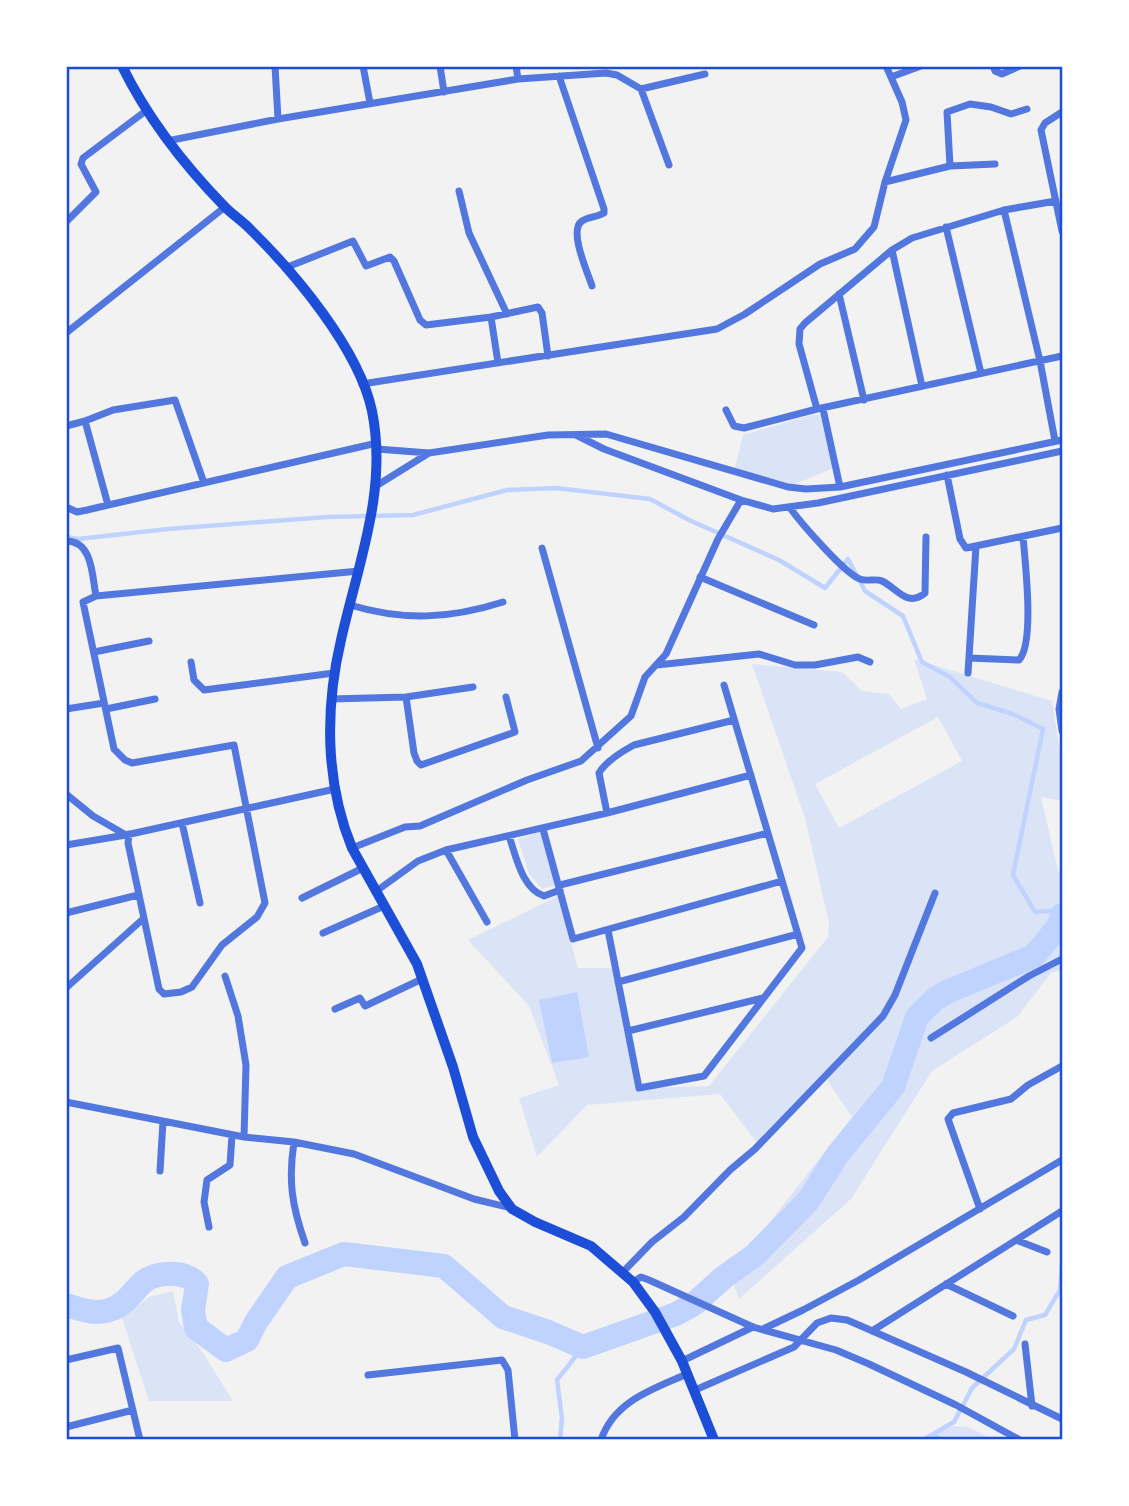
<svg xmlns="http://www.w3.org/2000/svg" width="1129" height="1506" font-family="Inter,sans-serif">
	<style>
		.green { fill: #dbe4f7; fill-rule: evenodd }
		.water { fill: #bfd3fe }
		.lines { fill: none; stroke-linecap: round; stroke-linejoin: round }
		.stream { stroke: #bfd3fe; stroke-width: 4.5 }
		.river { stroke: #bfd3fe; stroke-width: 24 }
		.minor { stroke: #5277de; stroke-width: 7 }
		.secondary { stroke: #1d4ed8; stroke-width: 10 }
		.neatline { fill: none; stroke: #1d4ed8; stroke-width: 2.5 }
	</style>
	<rect width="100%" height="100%" fill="#f2f2f2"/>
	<path class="green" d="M 811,415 L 820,415 L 834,468 L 788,487 L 734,472 L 743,435 Z
		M 914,659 L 1052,701 L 1062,764 L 1062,801 L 1041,797 L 1058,871 L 1062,873 L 1062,970 L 1051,973 L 1017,1017 L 932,1071 L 851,1199 L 739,1299 L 730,1273 L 852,1117 L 827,1080 L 757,1143 L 720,1094 L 587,1105 L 537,1157 L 519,1098 L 559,1085 L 529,1006 L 468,940 L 558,896 L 578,968 L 614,968 L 636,1088 L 709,1086 L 828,937 L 829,923 L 805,818 L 752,664 L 842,672 L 862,691 L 889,694 L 901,709 L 927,699 ZM 938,717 L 962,761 L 839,828 L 815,784 Z
		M 540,832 L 556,885 L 542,889 L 529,874 L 518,839 Z
		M 173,1291 L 179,1322 L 203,1353 L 233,1401 L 149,1401 L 122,1318 L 149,1297 Z
		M 954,1426 L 968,1427 L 992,1439 L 928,1439 L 936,1433 Z"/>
	<path class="water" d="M 577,992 L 589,1057 L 552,1063 L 539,1000 Z"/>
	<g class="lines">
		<path class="stream" d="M 66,537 L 78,539 L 168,529 L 327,517 L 413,515 L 507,490 L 556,488 L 650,499 L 689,520 L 779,560 L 825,588 L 848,559 L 865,591 L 903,616 L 922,662 L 950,677 L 977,703 L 1013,714 L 1043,729 L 1013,875 L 1035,912 L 1062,910
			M 934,1435 L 942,1440
			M 560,1440 L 562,1418 L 557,1380 L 583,1347
			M 923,1440 L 954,1422 L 972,1388 L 1014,1349 L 1026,1320 L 1045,1315 L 1060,1290 L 1062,1264"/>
		<path class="river" d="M 66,1305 C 79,1309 96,1315 109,1310 C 124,1306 132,1293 142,1283 C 154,1271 187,1270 197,1284 L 193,1310 L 196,1328 L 226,1350 L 247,1340 L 256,1322 L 287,1277 L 344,1254 L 444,1266 L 503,1317 L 548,1332 L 583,1347 L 676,1314 L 694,1304 L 724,1277 L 755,1255 L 808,1201 L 838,1154 L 893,1087 L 917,1017 L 935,999 L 949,991 L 1034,956 L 1058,927 L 1062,915"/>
		<path class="minor" d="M 275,66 L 278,119
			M 363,66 L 370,103
			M 440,66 L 444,92
			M 516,66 L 518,79
			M 993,66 L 995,71 L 1002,74 L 1020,66
			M 559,76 L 604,209 L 604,213 C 597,217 588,217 582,221 C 568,230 588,273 592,286
			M 891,77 L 921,66
			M 641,89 L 669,165
			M 1062,112 L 1045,123 L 1041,130 L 1062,231
			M 167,141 L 278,119 L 518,79 L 606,73 L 617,75 L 641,89 L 705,74
			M 950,166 L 947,112 L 970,104 L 991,107 L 1011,114 L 1027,109
			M 885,182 L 950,166 L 995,164
			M 459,191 L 469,233 L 507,314
			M 1004,210 L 1040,361 L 1055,441
			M 66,222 L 96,192 L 81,164 L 83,158 L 147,110
			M 946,227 L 981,373
			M 892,250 L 922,386
			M 285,268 L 353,241 L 366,266 L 390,257 L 394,261 L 420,320 L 426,325 L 491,317 L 538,307 L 542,313 L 548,356
			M 839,294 L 864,400
			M 491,317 L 498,363
			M 66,333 L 225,207
			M 362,384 L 717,329 L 745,314 L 820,264 L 855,249 L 874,227 L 885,182 L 906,120 L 902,102 L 886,66
			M 817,409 L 799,344 L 800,329 L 805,323 L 892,250 L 912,238 L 1004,210 L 1056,201
			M 823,409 L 840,487
			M 726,410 L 734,426 L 744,428 L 817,409 L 1062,356
			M 85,421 L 113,410 L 175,400 L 204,483
			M 66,426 L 85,421 L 108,505
			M 576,435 L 604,449 L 741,500 L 773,509 L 818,503 L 1062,451
			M 377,449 L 429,453 L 548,435 L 606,434 L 788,487 L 806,489 L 840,487 L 1062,440
			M 947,475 L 960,539 L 966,548 L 1062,528
			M 376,486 L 429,453
			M 66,507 L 77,512 L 87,510 L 377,443
			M 790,508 C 801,523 845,574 860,579 C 867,582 876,578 882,581 C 897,588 907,608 925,593 L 926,537
			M 66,541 C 93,541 92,576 96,596
			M 542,548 L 598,748
			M 700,577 L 814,625
			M 350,605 C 403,621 450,619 503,602
			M 94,652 L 149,641
			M 969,658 L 1019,660 C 1035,643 1025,562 1023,536
			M 191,662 L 194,680 L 204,690 L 334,673
			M 657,665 L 759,654 L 795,665 L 815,665 L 858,657 L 870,662
			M 968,673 L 976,546
			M 1062,692 L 1059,709 L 1062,731
			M 406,697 L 414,753 L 417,761 L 421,765 L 515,732 L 506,697
			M 331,699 L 406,697 L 473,687
			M 66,709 L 104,703
			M 106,709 L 155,699
			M 66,794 L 93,816 L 126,835
			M 607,813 L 599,773 C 606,761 621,752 634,745 L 734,720
			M 182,823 L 200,903
			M 543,829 L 573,939 L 782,881
			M 129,834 L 128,843 L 159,989 L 164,994 L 181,992 L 192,987 L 222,945 L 257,917 L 265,903 L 234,745 L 132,763 L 125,760 L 114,749 L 83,602 L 96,596 L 359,571
			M 509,836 C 516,856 522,889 544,896 L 560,890
			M 66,845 L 126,835 L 335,789
			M 352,848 L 405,827 L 420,826 L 527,780 L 581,761 L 631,716 L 645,677 L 666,654 L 718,539 L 741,500
			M 446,850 L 487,922
			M 560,885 L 768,833
			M 375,892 L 418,861 L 446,850 L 607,813 L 751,775
			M 302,898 L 363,868
			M 66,913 L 138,895
			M 608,930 L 639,1088 L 704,1076 L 802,948 L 724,685
			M 323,933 L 384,906
			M 225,976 L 238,1016 L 246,1065 L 244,1137
			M 618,982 L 798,934
			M 66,988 L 143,919
			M 335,1009 L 360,998 L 365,1006 L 422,979
			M 628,1031 L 763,998
			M 931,1038 L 1029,976 L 1062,959
			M 66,1102 L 244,1137 L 294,1142 L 354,1154 L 474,1199 L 511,1208
			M 294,1142 C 288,1181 292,1206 305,1243
			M 160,1171 L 163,1121
			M 980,1209 L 948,1119 L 953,1113 L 1011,1099 L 1028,1085 L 1062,1066
			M 209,1227 L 204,1202 L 207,1180 L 230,1165 L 232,1135
			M 1016,1240 L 1047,1252
			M 623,1272 L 652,1242 L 684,1217 L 730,1170 L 755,1149 L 883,1016 L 895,995 L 935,893
			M 633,1282 L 641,1277 L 649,1280 L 753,1327 L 836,1350 L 869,1364 L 956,1405 L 1020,1440
			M 946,1284 L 1013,1316
			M 763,1329 L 803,1310 L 859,1280 L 1062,1160
			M 872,1331 L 1062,1211
			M 1025,1344 L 1032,1406
			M 66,1360 L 118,1348 L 140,1440
			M 682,1361 L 753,1327
			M 368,1375 L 502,1360 L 508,1370 L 515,1440
			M 695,1390 L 794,1347 L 817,1323 L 831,1318 L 847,1320 L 861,1326 L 966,1372 L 1062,1419
			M 66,1427 L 133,1410
			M 601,1440 C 614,1401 653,1389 687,1374"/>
		<path class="secondary" d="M 122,66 C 148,119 185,166 225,207 C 233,215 242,221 249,228 C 294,272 359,349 372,411 C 388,490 358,564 341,640 C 325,708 325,782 352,848 L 417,964 L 453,1067 L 473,1137 L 499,1191 L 512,1209 L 535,1222 L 591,1246 L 633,1282 L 655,1312 L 682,1361 L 714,1440"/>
	</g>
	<rect width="1129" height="1506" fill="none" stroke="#ffffff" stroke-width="136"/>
	<rect x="68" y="68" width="993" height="1370" class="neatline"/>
</svg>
